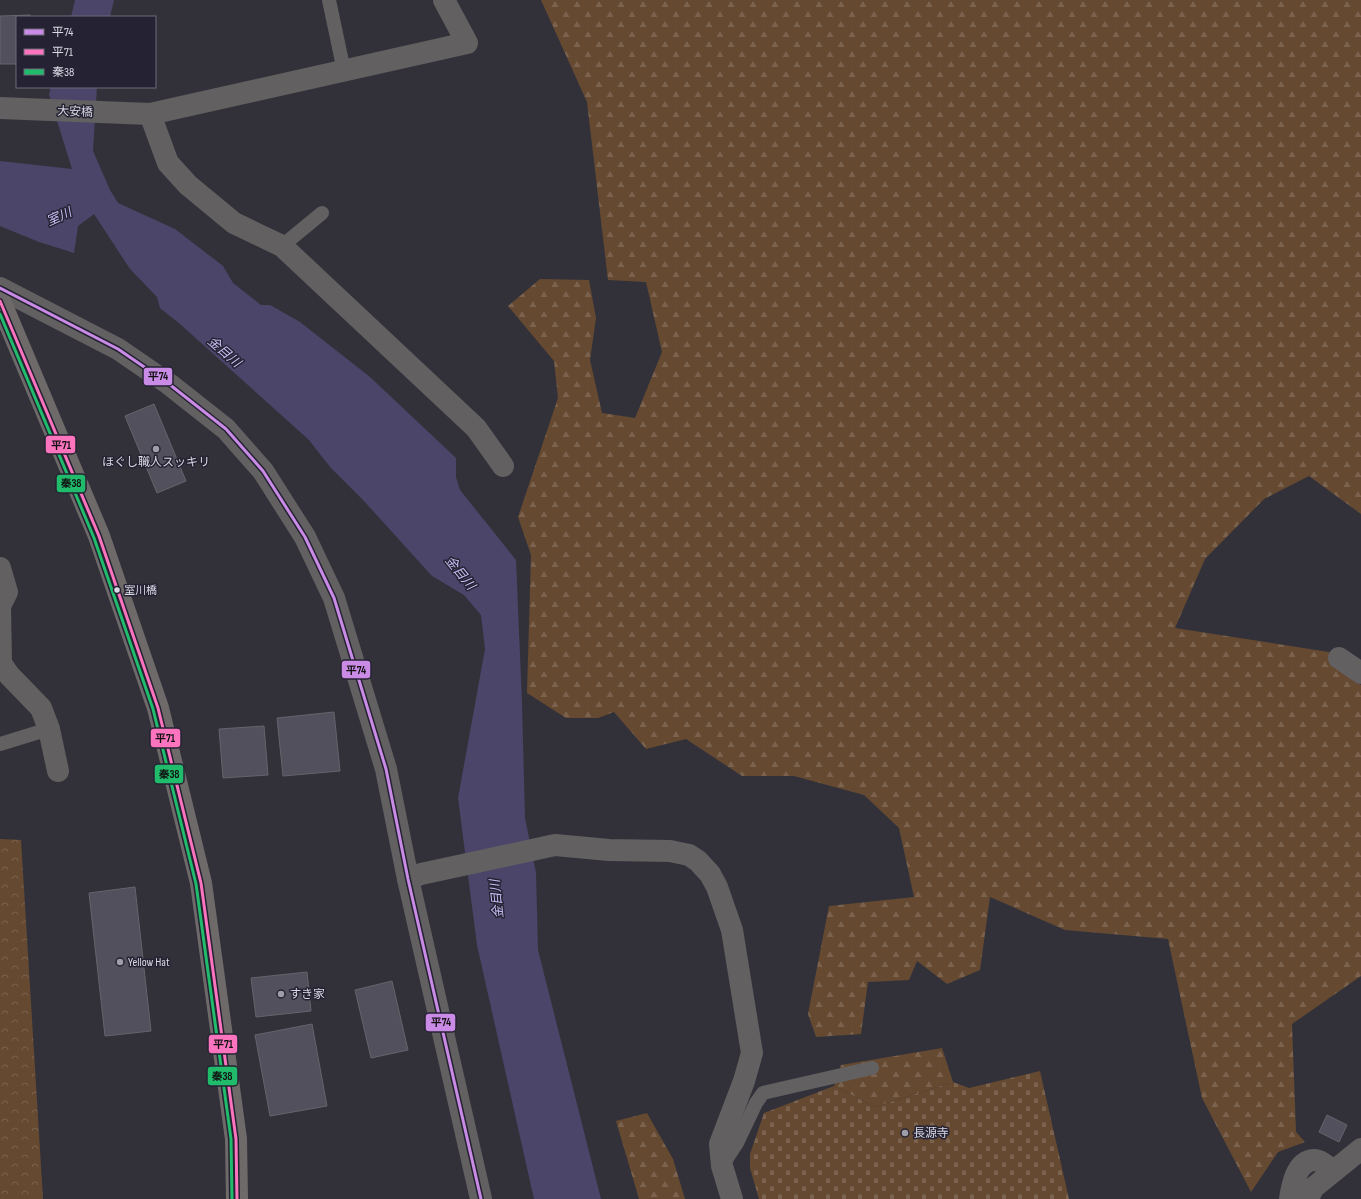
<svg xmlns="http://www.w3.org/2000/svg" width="1361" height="1199" font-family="'Sofia Sans Condensed','Noto Sans JP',sans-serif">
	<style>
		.forest { fill: url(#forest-firs) }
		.cemetery { fill: url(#cemetery-stones) }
		.park { fill: url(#park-crowns) }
		.water { fill: #4b4569 }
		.building { fill: #52505c; stroke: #65646c }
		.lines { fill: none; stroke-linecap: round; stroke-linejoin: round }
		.service { stroke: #626060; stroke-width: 14 }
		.minor { stroke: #626060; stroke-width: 22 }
		.tertiary { stroke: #626060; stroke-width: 22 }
		.primary { stroke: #6e6a69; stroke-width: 22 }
		.bus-1-casing { stroke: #252333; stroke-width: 6 }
		.bus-2-casing { stroke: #252333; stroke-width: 6 }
		.bus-3-casing { stroke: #252333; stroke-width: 6 }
		.bus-1 { stroke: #ca8be6; stroke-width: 3 }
		.bus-2 { stroke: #fc73be; stroke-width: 3 }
		.bus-3 { stroke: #20bc6c; stroke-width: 3 }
		.poi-dot { fill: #9f9ea8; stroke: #252333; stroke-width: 1.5 }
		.bus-dot { fill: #d9d8e4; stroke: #252333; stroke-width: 1.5 }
		.labels { text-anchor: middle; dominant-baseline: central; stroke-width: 3; stroke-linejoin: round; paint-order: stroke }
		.bus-label { font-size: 11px; fill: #d9d8e4; stroke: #252333; text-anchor: start }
		.street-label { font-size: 12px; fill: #d9d8e4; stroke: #252333 }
		.poi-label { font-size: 12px; fill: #d9d8e4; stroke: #252333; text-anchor: start }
		.water-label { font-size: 13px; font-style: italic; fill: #c6bef4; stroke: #252333 }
		.line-badge { stroke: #252333; stroke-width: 1.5 }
		.pale-badge-label { font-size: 11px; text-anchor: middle; font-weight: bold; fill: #111 }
	</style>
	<defs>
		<pattern id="forest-firs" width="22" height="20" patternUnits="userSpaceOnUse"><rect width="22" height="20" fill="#654930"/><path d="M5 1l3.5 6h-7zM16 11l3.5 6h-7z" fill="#7a624e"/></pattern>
		<pattern id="cemetery-stones" width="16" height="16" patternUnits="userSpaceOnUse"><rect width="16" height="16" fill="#654930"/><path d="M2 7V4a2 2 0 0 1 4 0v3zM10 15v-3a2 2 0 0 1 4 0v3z" fill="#7a624e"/></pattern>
		<pattern id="park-crowns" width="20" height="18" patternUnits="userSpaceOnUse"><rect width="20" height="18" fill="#654930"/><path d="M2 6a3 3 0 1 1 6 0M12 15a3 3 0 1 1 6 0" fill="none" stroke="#7a624e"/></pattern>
	</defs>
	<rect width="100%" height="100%" fill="#32313a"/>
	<path class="forest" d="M 541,0 L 1361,0 L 1361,514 L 1309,476 L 1264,499 L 1205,559 L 1175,628 L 1329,652 L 1342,672 L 1361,685 L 1361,976 L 1292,1024 L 1296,1132 L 1305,1142 L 1278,1152 L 1251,1192 L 1202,1098 L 1168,939 L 1065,930 L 990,897 L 980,970 L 947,984 L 917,961 L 909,980 L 868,982 L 861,1034 L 816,1037 L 808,1014 L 829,906 L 914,897 L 899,828 L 864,795 L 794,776 L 742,776 L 686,739 L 646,749 L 614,712 L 598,718 L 566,718 L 527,693 L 531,555 L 518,517 L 558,398 L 554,361 L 508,306 L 540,279 L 589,280 L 596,318 L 590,360 L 602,413 L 635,418 L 662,352 L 646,282 L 608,280 L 587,102 Z
		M 942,1048 L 953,1082 L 875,1107 L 834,1086 L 841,1065 Z
		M 647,1113 L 673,1159 L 685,1199 L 639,1199 L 616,1121 Z"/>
	<path class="cemetery" d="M 1040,1071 L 1069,1199 L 759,1199 L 750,1168 L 750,1154 L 764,1113 L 834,1086 L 875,1107 L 953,1082 L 969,1088 Z"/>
	<path class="park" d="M 0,839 L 21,840 L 43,1199 L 0,1199 Z"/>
	<path class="water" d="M 75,0 L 114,0 L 110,17 L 71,17 Z
		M 51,87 L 97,87 L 93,151 L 110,190 L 118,203 L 175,229 L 223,266 L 233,283 L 261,305 L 270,305 L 300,322 L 370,377 L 456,458 L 456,477 L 460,490 L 516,560 L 522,703 L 525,818 L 536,873 L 538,950 L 601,1199 L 534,1199 L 477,945 L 458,798 L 485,649 L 481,615 L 464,595 L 432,576 L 364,501 L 330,467 L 309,440 L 180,324 L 160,308 L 157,297 L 130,269 L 94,214 L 78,226 L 74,253 L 39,242 L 0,226 L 0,161 L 72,169 L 49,95 Z"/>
	<path class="building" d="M 30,15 L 30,17 L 17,17 L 17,64 L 0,64 L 0,16 Z
		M 154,404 L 186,481 L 157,493 L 125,416 Z
		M 334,712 L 340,771 L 283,776 L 277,718 Z
		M 264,726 L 268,775 L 223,778 L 219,729 Z
		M 135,887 L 151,1031 L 105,1036 L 89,893 Z
		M 307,972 L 311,1011 L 256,1017 L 251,978 Z
		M 392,981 L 408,1050 L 371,1058 L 355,990 Z
		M 312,1024 L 327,1106 L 270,1116 L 255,1035 Z
		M 1327,1115 L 1347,1125 L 1339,1142 L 1319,1132 Z"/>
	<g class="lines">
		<path class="service" d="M 329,0 L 344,71
			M 282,246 L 322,213
			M 0,744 L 49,729
			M 722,1166 L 737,1143 L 756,1103 L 763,1093 L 872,1068"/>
		<path class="minor" d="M 0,108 L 150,114 L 467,43 L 444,0
			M 150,114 L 168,163 L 188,185 L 234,223 L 282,246 L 476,428 L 503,466
			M 0,568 L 7,592 L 0,606 L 1,663 L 9,675 L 41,708 L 49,729 L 58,771
			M 1339,658 L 1361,673
			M 408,879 L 421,874 L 555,845 L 609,850 L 670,851 L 689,855 L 698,861 L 710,874 L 717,887 L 732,930 L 752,1053 L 744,1081 L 720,1144 L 722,1166 L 732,1199
			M 1290,1199 C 1292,1186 1296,1161 1314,1160 C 1321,1160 1328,1167 1333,1171
			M 1308,1199 L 1313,1188 L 1361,1149"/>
		<path class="tertiary" d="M 0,288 L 118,349 L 169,384 L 226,429 L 263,471 L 305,537 L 334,598 L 386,769 L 408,879 L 481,1199"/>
		<path class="primary" d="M 0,301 L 99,536 L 158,708 L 201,883 L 236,1139 L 237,1199"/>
		<defs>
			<path id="bus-1" d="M 0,288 L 118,349 L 169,384 L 226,429 L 263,471 L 305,537 L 334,598 L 386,769 L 408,879 L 481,1199"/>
			<path id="bus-2" d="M 0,301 L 99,536 L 158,708 L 201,883 L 236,1139 L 237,1199"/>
			<path id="bus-3" d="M 0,314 L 94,538 L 153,709 L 196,884 L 231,1139 L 232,1199"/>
		</defs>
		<use href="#bus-1" class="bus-1-casing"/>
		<use href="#bus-2" class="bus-2-casing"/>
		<use href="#bus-3" class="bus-3-casing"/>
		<use href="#bus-1" class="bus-1"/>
		<use href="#bus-2" class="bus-2"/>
		<use href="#bus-3" class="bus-3"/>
	</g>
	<g class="poi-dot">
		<circle cx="156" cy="449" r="4"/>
		<circle cx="120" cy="962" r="4"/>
		<circle cx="281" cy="994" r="4"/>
		<circle cx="905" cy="1133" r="4"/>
	</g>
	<circle class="bus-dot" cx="117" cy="590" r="3.5"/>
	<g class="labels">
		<g class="bus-label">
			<text x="124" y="590">室川橋</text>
		</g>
		<g class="street-label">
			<text transform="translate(75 112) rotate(2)">大安橋</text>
		</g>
		<g class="poi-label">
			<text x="156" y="462" text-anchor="middle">ほぐし職人スッキリ</text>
			<text x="128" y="962">Yellow Hat</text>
			<text x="289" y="994">すき家</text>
			<text x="913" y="1133">長源寺</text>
		</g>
		<g class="water-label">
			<text transform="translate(59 217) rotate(-25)">室川</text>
			<text transform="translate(224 352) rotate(41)">金目川</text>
			<text transform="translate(460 573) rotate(51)">金目川</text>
			<text transform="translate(497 899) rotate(-96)">金目川</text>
		</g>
	</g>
	<g class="line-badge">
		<rect x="143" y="367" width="30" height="19" rx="4" fill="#ca8be6"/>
		<rect x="45" y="435" width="31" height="19" rx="4" fill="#fc73be"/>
		<rect x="56" y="474" width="30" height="19" rx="4" fill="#20bc6c"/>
		<rect x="341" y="660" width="30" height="19" rx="4" fill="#ca8be6"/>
		<rect x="150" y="728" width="31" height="20" rx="4" fill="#fc73be"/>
		<rect x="154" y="764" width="30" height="20" rx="4" fill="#20bc6c"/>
		<rect x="425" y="1013" width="31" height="19" rx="4" fill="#ca8be6"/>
		<rect x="208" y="1034" width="30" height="20" rx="4" fill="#fc73be"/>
		<rect x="207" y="1066" width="31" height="20" rx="4" fill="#20bc6c"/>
	</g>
	<g class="pale-badge-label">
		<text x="158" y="380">平74</text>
		<text x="61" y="449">平71</text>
		<text x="71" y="487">秦38</text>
		<text x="356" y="674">平74</text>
		<text x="165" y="742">平71</text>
		<text x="169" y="778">秦38</text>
		<text x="441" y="1026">平74</text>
		<text x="223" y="1048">平71</text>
		<text x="222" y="1080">秦38</text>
	</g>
	<rect x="16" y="16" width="140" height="72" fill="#252333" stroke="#6d6b7a"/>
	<rect x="24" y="29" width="20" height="6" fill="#ca8be6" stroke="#6d6b7a"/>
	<text x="52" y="36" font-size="12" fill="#d9d8e4">平74</text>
	<rect x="24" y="49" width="20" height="6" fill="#fc73be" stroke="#6d6b7a"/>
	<text x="52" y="56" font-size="12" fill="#d9d8e4">平71</text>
	<rect x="24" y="69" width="20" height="6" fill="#20bc6c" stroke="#6d6b7a"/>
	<text x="52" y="76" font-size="12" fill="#d9d8e4">秦38</text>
</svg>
